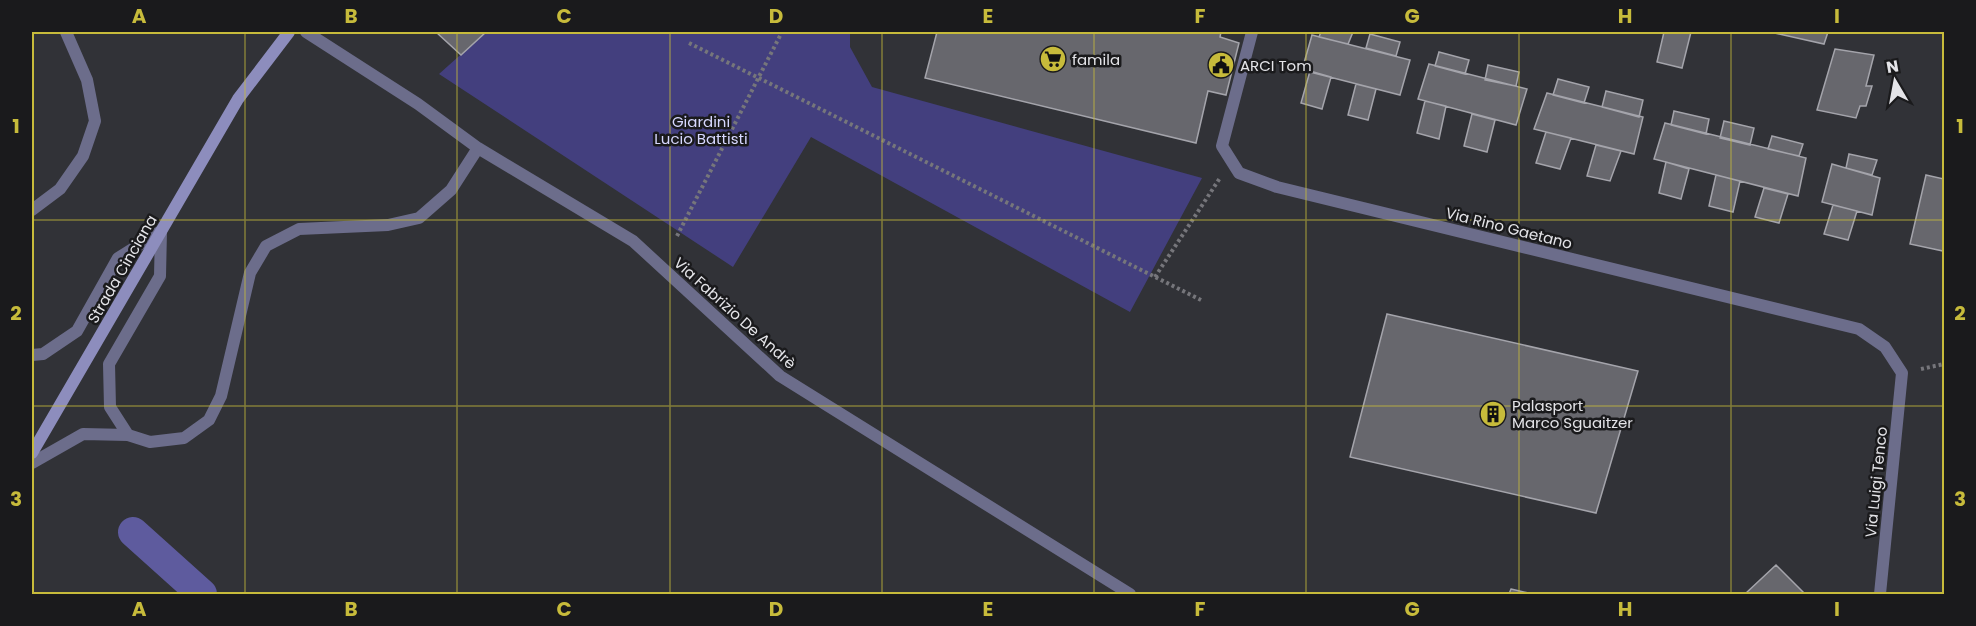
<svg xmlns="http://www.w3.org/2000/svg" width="1976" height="626" font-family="Poppins,sans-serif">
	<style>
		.green { fill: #433f7e }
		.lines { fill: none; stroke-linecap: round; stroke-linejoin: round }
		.canal { stroke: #5e5b9e; stroke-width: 30 }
		.building { fill: #67676d; stroke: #a4a4ab; stroke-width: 1.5 }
		.path { stroke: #76767b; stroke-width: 4; stroke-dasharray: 3 3; stroke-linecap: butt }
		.street { stroke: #6c6d8b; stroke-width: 12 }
		.secondary { stroke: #8d8dbd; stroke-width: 12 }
		.grid { fill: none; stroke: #c7bb3b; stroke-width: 1.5; stroke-opacity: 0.55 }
		.labels { text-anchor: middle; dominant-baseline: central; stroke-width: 5; stroke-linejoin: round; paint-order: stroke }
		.poi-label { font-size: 15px; fill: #e4e4e8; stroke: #1a1a1c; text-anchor: start }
		.park-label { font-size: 15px; fill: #d7d8ff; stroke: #1a1a1c }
		.street-label { font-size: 15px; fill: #e4e4e8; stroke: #1a1a1c }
		.neatline { fill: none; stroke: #c7bb3b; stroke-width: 2 }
		.grid-label { font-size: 20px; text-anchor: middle; font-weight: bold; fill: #c7bb3b }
	</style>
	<rect width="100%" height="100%" fill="#313237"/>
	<path class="green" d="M 486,32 L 850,32 L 850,47 L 872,87 L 1202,178 L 1130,312 L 811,137 L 733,267 L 439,74 Z"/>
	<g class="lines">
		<path class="canal" d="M 133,532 L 202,594"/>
	</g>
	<path class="building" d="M 436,32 L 486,32 L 461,55 Z
		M 937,32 L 1221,32 L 1220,37 L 1239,43 L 1226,95 L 1208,91 L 1196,143 L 925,78 Z
		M 1321,32 L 1353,32 L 1348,44 L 1319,37 Z
		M 1664,32 L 1691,32 L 1682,68 L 1657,62 Z
		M 1770,32 L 1828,32 L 1824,44 Z
		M 1370,34 L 1400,42 L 1396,56 L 1366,48 Z
		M 1312,35 L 1410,60 L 1400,95 L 1302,70 Z
		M 1835,49 L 1874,55 L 1866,86 L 1872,86 L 1866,106 L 1860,106 L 1856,118 L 1817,110 Z
		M 1439,52 L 1469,60 L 1465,74 L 1435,66 Z
		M 1429,64 L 1527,89 L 1516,125 L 1418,99 Z
		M 1488,65 L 1519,72 L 1516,86 L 1485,80 Z
		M 1310,71 L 1331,77 L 1322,109 L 1301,103 Z
		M 1558,79 L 1589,87 L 1584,103 L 1553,95 Z
		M 1356,84 L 1376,89 L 1368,120 L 1348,115 Z
		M 1606,91 L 1643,100 L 1639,117 L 1602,107 Z
		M 1547,93 L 1643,117 L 1634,154 L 1534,129 Z
		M 1425,101 L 1446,106 L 1439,139 L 1417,133 Z
		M 1674,111 L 1709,119 L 1706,134 L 1671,125 Z
		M 1472,114 L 1495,120 L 1487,152 L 1464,146 Z
		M 1724,121 L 1754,128 L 1750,145 L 1720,138 Z
		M 1665,123 L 1806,158 L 1798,196 L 1654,159 Z
		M 1546,132 L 1571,138 L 1560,169 L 1536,163 Z
		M 1772,136 L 1803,144 L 1799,156 L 1768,149 Z
		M 1596,145 L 1621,151 L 1610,181 L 1587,176 Z
		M 1849,154 L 1877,160 L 1872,175 L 1846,168 Z
		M 1666,162 L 1689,169 L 1681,199 L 1659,193 Z
		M 1832,164 L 1880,178 L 1872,215 L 1822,202 Z
		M 1716,175 L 1740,181 L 1733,212 L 1709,206 Z
		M 1926,175 L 1944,179 L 1943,251 L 1910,244 Z
		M 1764,188 L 1788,194 L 1779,223 L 1755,217 Z
		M 1833,205 L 1857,211 L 1848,240 L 1824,234 Z
		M 1387,314 L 1638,371 L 1596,513 L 1350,457 Z
		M 1776,565 L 1805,594 L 1745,594 Z
		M 1511,589 L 1533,594 L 1509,594 Z"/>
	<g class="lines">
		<path class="path" d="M 689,43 L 1201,300
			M 677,236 L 782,32
			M 1155,277 L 1220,178
			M 1921,369 L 1944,364"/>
		<path class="street" d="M 306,32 L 418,104 L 478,148 L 633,241 L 780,376 L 1130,594
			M 1252,32 L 1222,146 L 1239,173 L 1277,187 L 1859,329 L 1885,347 L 1902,373 L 1880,594
			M 32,210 L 60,189 L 83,156 L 95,121 L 87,80 L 66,32
			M 32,355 L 43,354 L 77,331 L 118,258 L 161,231
			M 128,435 L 110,407 L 109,364 L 160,276 L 161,231
			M 32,463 L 83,434 L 128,435 L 150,442 L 184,438 L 209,420 L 221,396 L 250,273 L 266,246 L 299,229 L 388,225 L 419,218 L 451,190 L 478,148"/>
		<path class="secondary" d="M 32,453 L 238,99 L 289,32"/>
	</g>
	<path class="grid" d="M 245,32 L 245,594M 457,32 L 457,594M 670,32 L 670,594M 882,32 L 882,594M 1094,32 L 1094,594M 1306,32 L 1306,594M 1519,32 L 1519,594M 1731,32 L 1731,594M 32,220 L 1944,220M 32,406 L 1944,406"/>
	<defs>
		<symbol id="supermarket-disc" viewBox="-11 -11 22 22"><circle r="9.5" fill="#c7bb3b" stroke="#1a1a1c"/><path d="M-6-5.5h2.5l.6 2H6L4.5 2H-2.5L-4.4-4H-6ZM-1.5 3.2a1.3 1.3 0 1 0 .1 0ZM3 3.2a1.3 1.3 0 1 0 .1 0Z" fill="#111"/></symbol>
		<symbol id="civic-disc" viewBox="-11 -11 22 22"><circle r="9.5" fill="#c7bb3b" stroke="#1a1a1c"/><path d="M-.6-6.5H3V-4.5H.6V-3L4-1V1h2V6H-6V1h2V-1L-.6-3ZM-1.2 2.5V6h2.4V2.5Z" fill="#111"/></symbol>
		<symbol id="building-disc" viewBox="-11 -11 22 22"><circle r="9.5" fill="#c7bb3b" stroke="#1a1a1c"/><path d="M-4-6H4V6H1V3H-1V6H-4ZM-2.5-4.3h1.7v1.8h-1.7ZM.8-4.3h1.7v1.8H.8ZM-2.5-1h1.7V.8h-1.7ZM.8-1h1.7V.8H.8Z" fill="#111"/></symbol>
	</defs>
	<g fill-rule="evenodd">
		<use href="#supermarket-disc" x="1038" y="44" width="30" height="30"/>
		<use href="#civic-disc" x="1206" y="50" width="30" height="30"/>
		<use href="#building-disc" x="1478" y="399" width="30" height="30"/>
	</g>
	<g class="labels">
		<g class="poi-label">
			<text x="1072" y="59">famila</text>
			<text x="1240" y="65">ARCI Tom</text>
			<text x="1512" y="405">Palasport<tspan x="1512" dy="17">Marco Sguaitzer</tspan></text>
		</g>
		<g class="park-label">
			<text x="701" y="121">Giardini<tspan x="701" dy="17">Lucio Battisti</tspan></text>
		</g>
		<g class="street-label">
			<text transform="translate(1509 228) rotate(14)">Via Rino Gaetano</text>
			<text transform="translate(122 269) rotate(-60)">Strada Cinciana</text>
			<text transform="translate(735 313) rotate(42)">Via Fabrizio De Andrè</text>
			<text transform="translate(1876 482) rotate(-84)">Via Luigi Tenco</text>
		</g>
	</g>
	<rect width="1976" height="626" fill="none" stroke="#1a1a1c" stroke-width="66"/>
	<g transform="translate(1895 81) rotate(350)" stroke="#1a1a1c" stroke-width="4.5" paint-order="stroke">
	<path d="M0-4.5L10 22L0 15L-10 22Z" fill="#e4e4e8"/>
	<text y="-9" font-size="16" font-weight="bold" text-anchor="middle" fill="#e4e4e8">N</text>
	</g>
	<rect x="33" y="33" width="1910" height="560" class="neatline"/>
	<g class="grid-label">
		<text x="139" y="23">A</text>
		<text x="351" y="23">B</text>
		<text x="564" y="23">C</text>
		<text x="776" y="23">D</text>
		<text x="988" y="23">E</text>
		<text x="1200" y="23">F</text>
		<text x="1412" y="23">G</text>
		<text x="1625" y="23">H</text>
		<text x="1837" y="23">I</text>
		<text x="16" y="133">1</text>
		<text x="1960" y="133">1</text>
		<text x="16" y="320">2</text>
		<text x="1960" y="320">2</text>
		<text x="16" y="506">3</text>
		<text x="1960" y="506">3</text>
		<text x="139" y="616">A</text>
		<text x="351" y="616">B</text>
		<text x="564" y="616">C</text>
		<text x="776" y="616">D</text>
		<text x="988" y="616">E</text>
		<text x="1200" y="616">F</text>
		<text x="1412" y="616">G</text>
		<text x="1625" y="616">H</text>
		<text x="1837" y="616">I</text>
	</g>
</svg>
